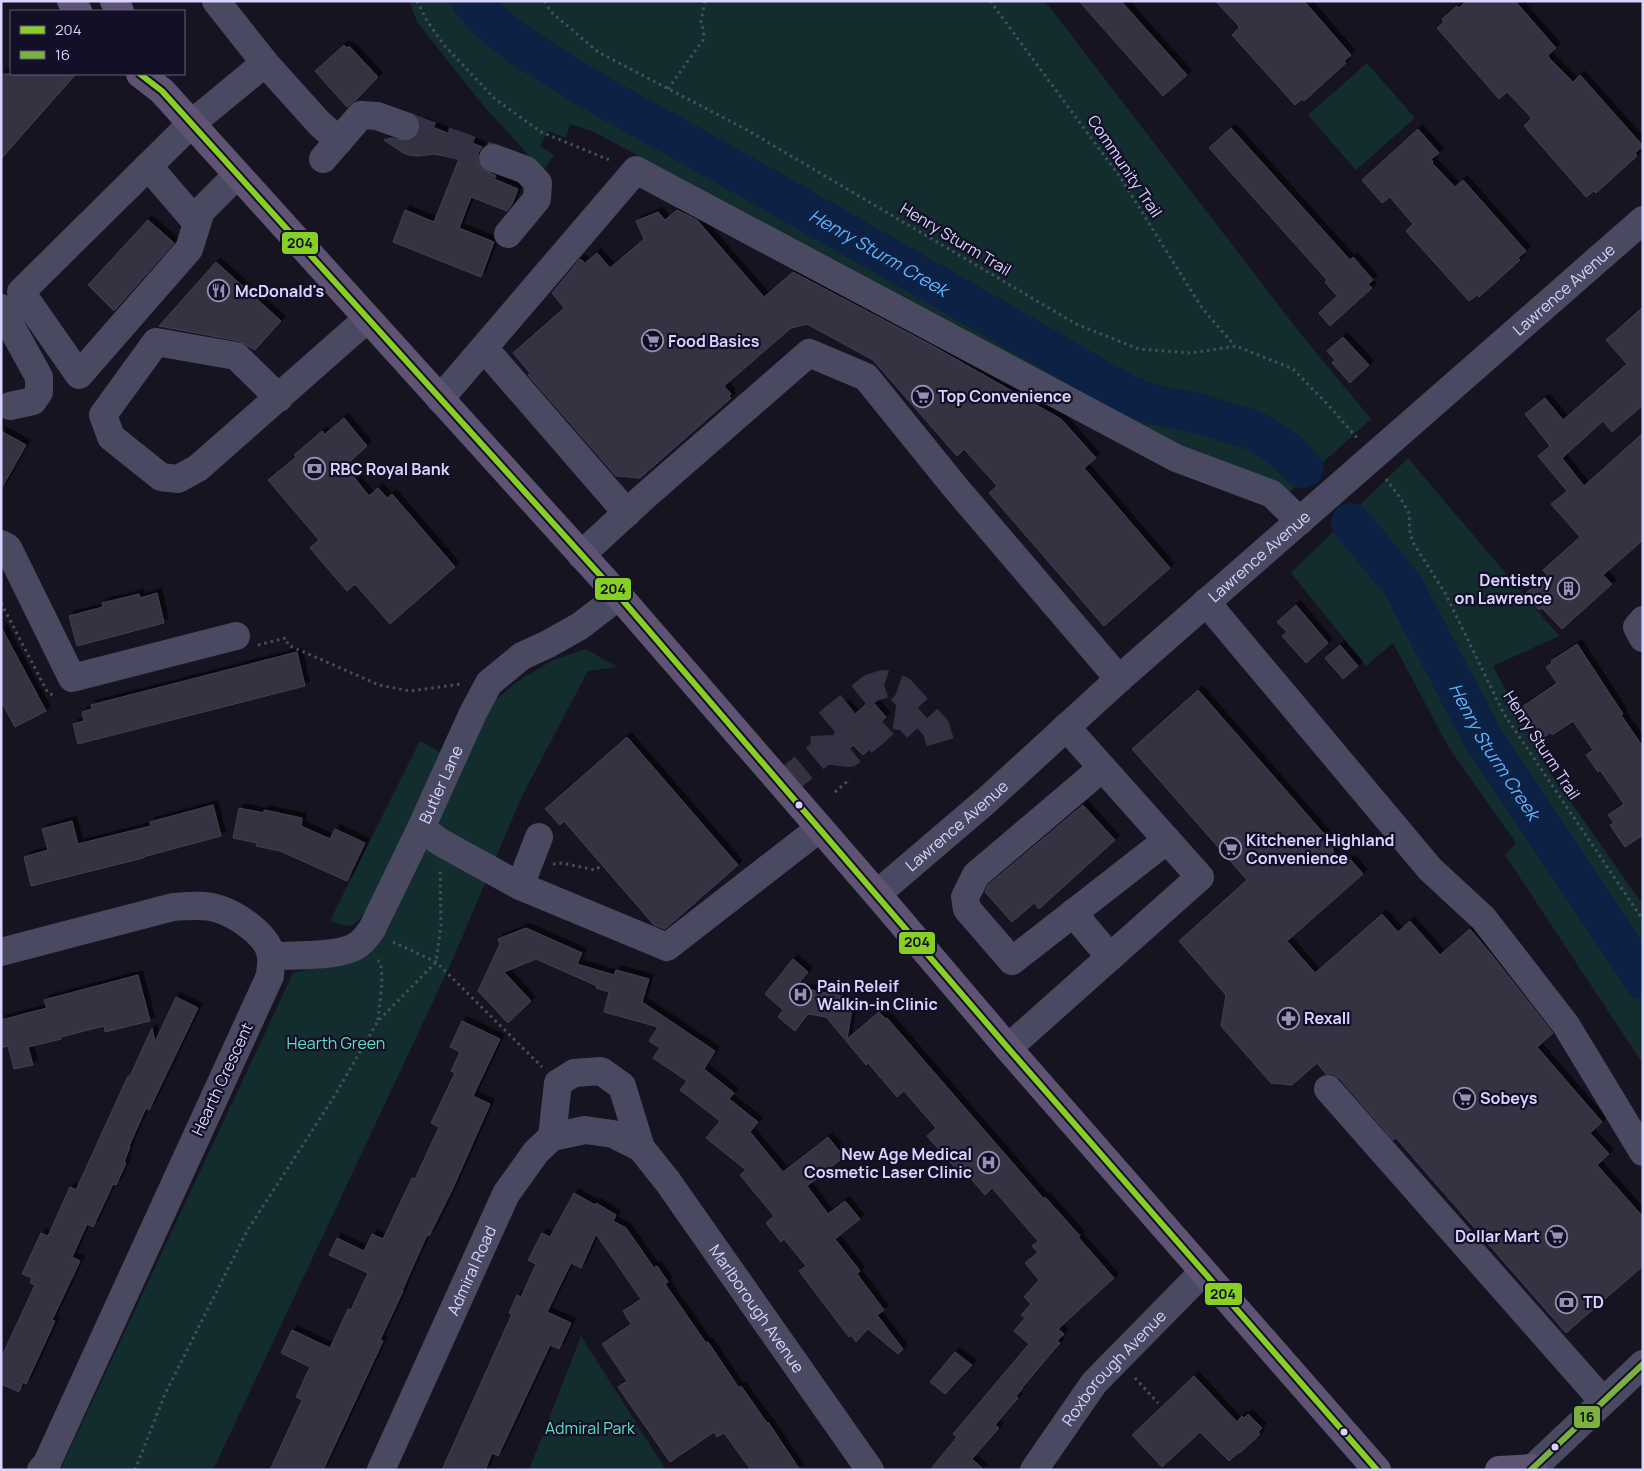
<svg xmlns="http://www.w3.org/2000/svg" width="1644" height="1471" font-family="Manrope,sans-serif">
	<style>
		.green { fill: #132c2d }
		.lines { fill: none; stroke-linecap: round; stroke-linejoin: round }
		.river { stroke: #0d2144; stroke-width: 40 }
		.building { fill: #343243; stroke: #433f54; filter: url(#shadow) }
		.minor-tunnel { stroke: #333142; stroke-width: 28; stroke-dasharray: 28 14; stroke-linecap: butt }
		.path { stroke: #44505f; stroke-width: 3; stroke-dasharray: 2.5 4; stroke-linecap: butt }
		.minor { stroke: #4a4962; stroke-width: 28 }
		.major { stroke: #5e5373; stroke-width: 28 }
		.bus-1-casing { stroke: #130f26; stroke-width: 10 }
		.bus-2-casing { stroke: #130f26; stroke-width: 10 }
		.bus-1 { stroke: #87cf25; stroke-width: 6 }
		.bus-2 { stroke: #7ab13f; stroke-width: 6 }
		.bus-dot { fill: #d9d4ff; stroke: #130f26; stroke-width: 2 }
		.labels { text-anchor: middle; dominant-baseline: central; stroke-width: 4.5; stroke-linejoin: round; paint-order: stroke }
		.street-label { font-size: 16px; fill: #d9d4ff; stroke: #130f26 }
		.poi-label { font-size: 16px; font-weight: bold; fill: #d9d4ff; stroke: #130f26; text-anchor: start }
		.park-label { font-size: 16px; fill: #5fe0c0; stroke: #130f26 }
		.water-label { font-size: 18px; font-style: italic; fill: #62b6ff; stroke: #130f26 }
		.line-badge { stroke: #130f26; stroke-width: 2 }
		.pale-badge-label { font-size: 14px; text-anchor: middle; font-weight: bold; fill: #111 }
	</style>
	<defs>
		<filter id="shadow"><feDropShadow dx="4.5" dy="-4.5" stdDeviation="0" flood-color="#0009"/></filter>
	</defs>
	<rect width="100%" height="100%" fill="#161421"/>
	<path class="green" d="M 409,1 L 1045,1 L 1300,333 L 1371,419 L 1289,493 L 1154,438 L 798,241 L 592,131 L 570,124 L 566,138 L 548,131 L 540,146 L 554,155 L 543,171 L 482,104 L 417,22 Z
		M 1367,63 L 1415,118 L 1356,170 L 1308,115 Z
		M 1408,458 L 1559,636 L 1493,666 L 1547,768 L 1643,905 L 1643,1064 L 1505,855 L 1516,843 L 1449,748 L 1393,643 L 1366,666 L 1291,573 Z
		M 586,649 L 617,667 L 588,671 L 522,796 L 452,961 L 213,1470 L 60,1470 L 293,973 L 363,956 L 389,928 L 418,858 L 489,706 L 515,683 L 553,660 Z
		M 420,741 L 441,753 L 367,910 C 352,928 352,929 330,921 Z
		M 581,1336 L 666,1470 L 529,1470 Z"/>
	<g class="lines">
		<g class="river">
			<path id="s1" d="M 472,1 C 493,29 523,48 552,66 C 603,99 657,126 709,156 C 849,234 988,315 1127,395 L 1151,404 L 1196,413 L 1253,430 L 1285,450 L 1303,468"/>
			<path id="s2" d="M 1351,523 L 1402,584 L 1484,740 L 1643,979"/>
		</g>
	</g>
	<path class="building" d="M 1079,1 L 1121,1 L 1187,75 L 1163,96 Z
		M 1215,1 L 1304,1 L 1351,55 L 1344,61 L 1346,63 L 1304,101 L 1302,99 L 1295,105 L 1232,35 L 1239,28 L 1238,25 Z
		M 1467,1 L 1515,1 L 1556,48 L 1548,55 L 1549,58 L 1573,82 L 1580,75 L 1643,146 L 1635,153 L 1637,156 L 1596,193 L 1594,191 L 1586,197 L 1524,126 L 1531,119 L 1530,116 L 1507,92 L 1499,99 L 1437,28 L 1444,22 L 1442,19 L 1457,6 L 1459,8 Z
		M 344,45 L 347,48 L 349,46 L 378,77 L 356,100 L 347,107 L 315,71 Z
		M 1,74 L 76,74 L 1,159 Z
		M 420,122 L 482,147 L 478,153 L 478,160 L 481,168 L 496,176 L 494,179 L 518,189 L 512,204 L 507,211 L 471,197 L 459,228 L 494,242 L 481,277 L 393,242 L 405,210 L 434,222 L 459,159 L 434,154 L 418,156 L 408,155 L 402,152 L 384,140 L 392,138 L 407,141 L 415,138 L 420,131 Z
		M 1231,128 L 1350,260 L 1353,257 L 1373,280 L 1368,284 L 1372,288 L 1330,326 L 1319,313 L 1337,296 L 1325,282 L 1327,280 L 1209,148 Z
		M 1418,129 L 1439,153 L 1431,159 L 1433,162 L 1432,163 L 1455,187 L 1463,180 L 1526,251 L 1518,258 L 1520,260 L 1479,297 L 1477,295 L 1469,301 L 1406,231 L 1413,224 L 1390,197 L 1382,203 L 1362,180 Z
		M 677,210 L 697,220 L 764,297 L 793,272 L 931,345 L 1061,419 L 1096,458 L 1084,468 L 1170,568 L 1104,626 L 989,493 L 997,486 L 964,449 L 957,456 L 873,360 L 807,324 L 791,328 L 724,386 L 731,394 L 729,396 L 731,398 L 640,478 L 616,476 L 528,375 L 530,373 L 513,353 L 564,308 L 552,293 L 580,259 L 585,263 L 597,253 L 610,268 L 644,239 L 636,221 L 658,212 L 665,220 Z
		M 148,220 L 174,243 L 114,311 L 88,285 Z
		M 216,262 L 281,321 L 255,350 L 239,341 L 159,326 Z
		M 1643,307 L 1643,405 L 1612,432 L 1603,421 L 1562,458 L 1584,486 L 1643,433 L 1643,540 L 1603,575 L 1612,584 L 1562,629 L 1542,608 L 1539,610 L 1525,594 L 1547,575 L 1543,570 L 1580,537 L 1551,504 L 1567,491 L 1538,456 L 1550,446 L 1525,414 L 1545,398 L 1563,420 L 1627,364 L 1606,340 Z
		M 1343,337 L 1369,365 L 1350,383 L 1332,363 L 1335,360 L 1327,351 Z
		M 344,418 L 367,446 L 345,466 L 369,496 L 378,488 L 387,498 L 392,494 L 455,567 L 390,624 L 355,584 L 347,591 L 310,548 L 319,540 L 268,480 L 296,457 L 294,455 L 322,431 L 325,434 Z
		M 1,431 L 26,445 L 1,489 Z
		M 157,593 L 164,623 L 77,646 L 69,616 L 103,607 L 102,603 L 139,594 L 140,598 Z
		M 1296,605 L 1328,643 L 1306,663 L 1282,636 L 1287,632 L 1277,622 Z
		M 1,627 L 46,711 L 15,727 L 1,701 Z
		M 1577,644 L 1623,714 L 1621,715 L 1643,747 L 1643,835 L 1625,847 L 1610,825 L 1614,823 L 1608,815 L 1624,804 L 1600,770 L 1598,772 L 1586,755 L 1593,750 L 1573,721 L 1552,735 L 1551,732 L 1543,738 L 1522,707 L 1557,683 L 1546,667 L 1552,663 L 1551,661 Z
		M 1340,645 L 1358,666 L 1343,679 L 1325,658 Z
		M 297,652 L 305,686 L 78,744 L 73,724 L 84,721 L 82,712 L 92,709 L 91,705 Z
		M 1198,690 L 1332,843 L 1335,863 L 1351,860 L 1363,874 L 1287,941 L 1315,973 L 1382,914 L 1398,932 L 1410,921 L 1440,955 L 1470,929 L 1491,954 L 1553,1033 L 1537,1047 L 1602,1122 L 1590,1133 L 1609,1154 L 1597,1165 L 1643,1217 L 1643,1266 L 1566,1333 L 1396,1138 L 1393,1140 L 1340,1079 L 1333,1074 L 1326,1074 L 1317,1063 L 1292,1085 L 1271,1083 L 1221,1026 L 1226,995 L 1179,941 L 1247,880 L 1132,749 Z
		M 871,700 L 886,717 L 869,732 L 877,742 L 863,755 L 853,745 L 850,748 L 834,748 L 835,732 L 839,728 L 830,718 L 845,704 L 854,715 Z
		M 627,737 L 738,865 L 665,929 L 654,925 L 564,821 L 560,825 L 545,809 Z
		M 213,805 L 221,836 L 143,857 L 143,858 L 31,886 L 24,857 L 48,850 L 42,829 L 72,821 L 78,844 L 151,826 L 150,822 Z
		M 1083,805 L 1115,840 L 1039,909 L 1034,903 L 1012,922 L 985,892 L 988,885 Z
		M 239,808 L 264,813 L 264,810 L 302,818 L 301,826 L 330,839 L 335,829 L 365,843 L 347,881 L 280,851 L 256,846 L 257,843 L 233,838 Z
		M 526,928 L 582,953 L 577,964 L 614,975 L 616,970 L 649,979 L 642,1002 L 715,1051 L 704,1069 L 734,1093 L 729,1099 L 758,1122 L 750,1132 L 783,1172 L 828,1137 L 844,1157 L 807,1186 L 828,1214 L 845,1201 L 860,1219 L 835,1239 L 860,1271 L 857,1274 L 884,1310 L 877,1315 L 903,1349 L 898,1354 L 868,1329 L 856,1342 L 851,1335 L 849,1337 L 799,1271 L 806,1266 L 784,1239 L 781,1242 L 766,1223 L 774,1216 L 740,1175 L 746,1170 L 706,1138 L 720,1121 L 680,1090 L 687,1081 L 653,1058 L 660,1048 L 649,1041 L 658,1027 L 604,1012 L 609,992 L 596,988 L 597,986 L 536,959 L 504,972 L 531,1001 L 508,1023 L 478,991 L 500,944 L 498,939 Z
		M 793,959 L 808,972 L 796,987 L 842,996 L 841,1001 L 853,1004 L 847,1039 L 879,1012 L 886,1019 L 887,1018 L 1044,1199 L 1045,1197 L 1080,1236 L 1078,1237 L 1114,1278 L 1058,1329 L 1064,1334 L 1057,1341 L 1060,1343 L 1022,1388 L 1023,1388 L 1016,1396 L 1018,1398 L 995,1425 L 999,1428 L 972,1459 L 984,1470 L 930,1470 L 957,1437 L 953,1434 L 1029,1344 L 1014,1331 L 1025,1318 L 1021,1315 L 1031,1304 L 1024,1297 L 1039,1280 L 1025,1263 L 1038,1252 L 1032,1246 L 1038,1241 L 992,1188 L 985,1195 L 963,1170 L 960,1173 L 927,1136 L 936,1128 L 904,1091 L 897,1097 L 868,1063 L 866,1065 L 826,1017 L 808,1014 L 795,1031 L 778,1017 L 783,1010 L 765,994 Z
		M 138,975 L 150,1021 L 105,1032 L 104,1026 L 61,1037 L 61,1039 L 28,1047 L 33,1065 L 14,1069 L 8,1046 L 1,1048 L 1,1020 L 47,1008 L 44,1000 Z
		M 176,997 L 198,1008 L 149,1110 L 146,1108 L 129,1146 L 130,1147 L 124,1162 L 126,1163 L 116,1185 L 113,1184 L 93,1227 L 87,1224 L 72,1257 L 80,1261 L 52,1320 L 55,1321 L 26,1384 L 23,1382 L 19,1392 L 1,1384 L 1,1358 L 35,1285 L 30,1283 L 32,1278 L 22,1274 L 41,1233 L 48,1236 L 70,1187 L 76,1190 L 128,1076 L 130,1076 L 152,1028 L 155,1042 Z
		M 462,1021 L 500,1039 L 473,1096 L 490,1104 L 452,1190 L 429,1236 L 427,1235 L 402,1291 L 403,1291 L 380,1340 L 383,1341 L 323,1470 L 270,1470 L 302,1400 L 296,1397 L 310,1367 L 281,1353 L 292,1330 L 330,1348 L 348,1309 L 351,1310 L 368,1273 L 329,1255 L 337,1238 L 364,1251 L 372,1234 L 383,1239 L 412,1178 L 415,1179 L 439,1127 L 431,1123 L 455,1073 L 451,1071 L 460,1052 L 450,1047 Z
		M 574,1193 L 595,1205 L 596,1203 L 616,1215 L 613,1221 L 626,1228 L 654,1268 L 657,1266 L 668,1282 L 665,1284 L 706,1343 L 708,1342 L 739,1388 L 741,1386 L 767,1423 L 768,1422 L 800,1470 L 751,1470 L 724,1433 L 717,1437 L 714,1432 L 670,1462 L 618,1387 L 627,1381 L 602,1344 L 631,1324 L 623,1311 L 641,1299 L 596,1234 L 581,1268 L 571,1263 L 547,1312 L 571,1323 L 559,1349 L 550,1345 L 498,1456 L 492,1453 L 485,1470 L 442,1470 L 512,1314 L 509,1313 L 517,1295 L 521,1297 L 536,1264 L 528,1260 L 542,1233 L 550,1237 Z
		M 955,1352 L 972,1365 L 945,1394 L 930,1382 Z
		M 1194,1376 L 1237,1422 L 1242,1416 L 1244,1418 L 1248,1414 L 1262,1428 L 1258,1432 L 1260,1434 L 1240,1453 L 1239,1452 L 1229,1461 L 1200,1432 L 1162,1467 L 1132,1435 Z"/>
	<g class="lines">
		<path class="minor-tunnel" d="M 405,126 L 493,158
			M 825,750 L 849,753 L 874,733 L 893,715 L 907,717 L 926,738
			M 782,785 L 825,750 L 824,726 L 871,688 L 884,684 L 901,690 L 936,728 L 941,745"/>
		<path class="path" d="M 417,1 L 427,21 L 444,45 L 495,99 L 541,132 L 612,161
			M 545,1 L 550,11 L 598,52 L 747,130 L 1076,324 L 1139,349 L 1191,353 L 1236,346 L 1293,369 L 1331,408 L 1358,439
			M 990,1 L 1120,177 L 1202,308 L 1235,346
			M 668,89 L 703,40 L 704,32 L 701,21 L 705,1
			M 1386,479 L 1401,499 L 1409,513 L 1410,534 L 1414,544 L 1445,593 L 1504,714 L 1643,920
			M 1,603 L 48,693 L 53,695
			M 258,645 L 286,638 L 288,645 L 379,685 L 410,691 L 461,684
			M 835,792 L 850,779
			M 553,864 L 562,863 L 595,870 L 602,865
			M 393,942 L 436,962 L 542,1067
			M 378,1020 C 379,1006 386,970 378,960
			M 1135,1378 L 1158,1403
			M 135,1470 L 165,1394 L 247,1231 L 332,1100 L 378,1021 L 436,962 L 441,925 L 440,870"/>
		<g class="minor">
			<path d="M 216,1 L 265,63"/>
			<path d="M 493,158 L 526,170 L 538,183 L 537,199 L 508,234"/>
			<path d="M 323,159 L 361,115 L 377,116 L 405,126"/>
			<path d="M 148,166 L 197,223"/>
			<path d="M 237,175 L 201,211 L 189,249 L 79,375 L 21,292 L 191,124 L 265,63 L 319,123 L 339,141"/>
			<path d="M 1,308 L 39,377 L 39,392 L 33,401 L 10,406"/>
			<path d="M 484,348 L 627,513"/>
			<path d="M 279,398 L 236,356 L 156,342 L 103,415 L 111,437 L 161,477 L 178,479 L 198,468 L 367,319"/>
			<path d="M 440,399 L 636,170 L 1176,458 L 1272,494 L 1300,521"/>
			<path d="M 1,544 L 8,548 L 72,678 L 236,636"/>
			<path d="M 581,555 L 645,496 L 809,353 L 866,377 L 955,487 L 1119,679"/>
			<path d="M 1206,602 L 1430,869 L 1483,918 L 1566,1025 L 1643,1152"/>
			<path d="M 1643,620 L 1637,627 L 1643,638"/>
			<path d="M 1102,768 L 976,875 L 965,897 L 967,909 L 1012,961 L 1167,840"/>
			<path d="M 421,828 L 440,842 L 520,886"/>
			<path d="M 539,837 L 520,886 L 667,947 L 820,828"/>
			<path id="s3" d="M 877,894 L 987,800 L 1119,679 L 1643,220"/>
			<path d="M 1073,913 L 1110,957"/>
			<path d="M 1,952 L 173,907 C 188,906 205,904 219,909 C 237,915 270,936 271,957 C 272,963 270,970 270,976 L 47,1463 L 41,1470"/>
			<path id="s4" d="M 271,956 C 293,955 339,957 356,946 C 363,942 368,935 372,929 L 421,828 L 473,713 L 489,683 L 522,656 L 548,644 L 580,626 L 619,596"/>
			<path d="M 1008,1048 L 1200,877 L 1066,727"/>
			<path d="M 1328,1089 L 1603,1401"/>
			<path d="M 552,1137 L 558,1083 L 574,1073 L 601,1071 L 622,1086 L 641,1148"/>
			<path id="s5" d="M 381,1470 L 506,1194 L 536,1152 L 552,1137 L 585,1130 L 613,1134 L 641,1148 L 668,1182 L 870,1470"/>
			<path id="s6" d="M 1034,1470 L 1094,1383 L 1203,1272"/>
			<path d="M 1531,1470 L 1643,1364"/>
		</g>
		<path class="major" d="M 71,1 L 78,11
			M 114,1 L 120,11
			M 140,74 L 162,91 L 619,596 L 877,894 L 1008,1048 L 1377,1470
			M 1499,1470 L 1533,1468"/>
		<defs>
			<path id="bus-1" d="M 140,74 L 162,91 L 619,596 L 1008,1048 L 1377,1470"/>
			<path id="bus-2" d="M 1531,1470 L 1643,1364"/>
		</defs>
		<use href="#bus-1" class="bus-1-casing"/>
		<use href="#bus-2" class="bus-2-casing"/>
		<use href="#bus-1" class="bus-1"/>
		<use href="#bus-2" class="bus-2"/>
	</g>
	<defs>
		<symbol id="restaurant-ring" viewBox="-11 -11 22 22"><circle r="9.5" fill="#130f26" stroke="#9591b1" stroke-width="1.5"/><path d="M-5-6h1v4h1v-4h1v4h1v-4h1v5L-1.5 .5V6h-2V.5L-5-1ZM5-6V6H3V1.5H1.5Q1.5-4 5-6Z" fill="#9591b1"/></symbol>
		<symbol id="supermarket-ring" viewBox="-11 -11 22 22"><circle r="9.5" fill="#130f26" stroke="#9591b1" stroke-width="1.5"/><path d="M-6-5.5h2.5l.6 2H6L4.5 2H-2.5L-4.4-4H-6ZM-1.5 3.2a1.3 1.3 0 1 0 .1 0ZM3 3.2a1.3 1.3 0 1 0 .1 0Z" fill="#9591b1"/></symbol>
		<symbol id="bank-ring" viewBox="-11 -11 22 22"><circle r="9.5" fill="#130f26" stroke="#9591b1" stroke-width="1.5"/><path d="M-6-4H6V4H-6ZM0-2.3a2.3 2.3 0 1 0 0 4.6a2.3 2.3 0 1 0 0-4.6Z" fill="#9591b1"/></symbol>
		<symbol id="building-ring" viewBox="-11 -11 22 22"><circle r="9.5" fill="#130f26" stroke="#9591b1" stroke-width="1.5"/><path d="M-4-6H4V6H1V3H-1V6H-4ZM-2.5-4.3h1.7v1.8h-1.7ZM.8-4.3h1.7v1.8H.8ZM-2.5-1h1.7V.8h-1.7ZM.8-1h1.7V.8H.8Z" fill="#9591b1"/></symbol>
		<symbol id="hospital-ring" viewBox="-11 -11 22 22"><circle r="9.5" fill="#130f26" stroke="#9591b1" stroke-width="1.5"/><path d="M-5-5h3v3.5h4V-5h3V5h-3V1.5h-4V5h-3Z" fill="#9591b1"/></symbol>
		<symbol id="pharmacy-ring" viewBox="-11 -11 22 22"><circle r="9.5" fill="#130f26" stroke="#9591b1" stroke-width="1.5"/><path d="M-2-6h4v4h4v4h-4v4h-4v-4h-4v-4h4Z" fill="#9591b1"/></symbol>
	</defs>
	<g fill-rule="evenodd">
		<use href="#restaurant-ring" x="206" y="278" width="25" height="25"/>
		<use href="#supermarket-ring" x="640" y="328" width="25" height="25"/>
		<use href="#supermarket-ring" x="910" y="384" width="25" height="25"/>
		<use href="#bank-ring" x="302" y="456" width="25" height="25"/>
		<use href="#building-ring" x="1556" y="576" width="25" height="25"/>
		<use href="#supermarket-ring" x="1218" y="836" width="25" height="25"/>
		<use href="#hospital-ring" x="788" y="982" width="25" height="25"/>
		<use href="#pharmacy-ring" x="1276" y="1006" width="25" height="25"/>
		<use href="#supermarket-ring" x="1452" y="1086" width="25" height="25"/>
		<use href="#hospital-ring" x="976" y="1150" width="25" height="25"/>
		<use href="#supermarket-ring" x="1544" y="1224" width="25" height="25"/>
		<use href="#bank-ring" x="1554" y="1290" width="25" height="25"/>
	</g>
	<g class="bus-dot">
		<circle cx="799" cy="805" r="4.5"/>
		<circle cx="1344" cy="1432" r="4.5"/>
		<circle cx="1555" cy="1447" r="4.5"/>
	</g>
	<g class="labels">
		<g class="street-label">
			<text transform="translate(1125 166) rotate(56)">Community Trail</text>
			<text transform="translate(956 239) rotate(31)">Henry Sturm Trail</text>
			<text stroke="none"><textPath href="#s3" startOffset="915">Lawrence Avenue</textPath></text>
			<text stroke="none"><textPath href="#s3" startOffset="510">Lawrence Avenue</textPath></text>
			<text transform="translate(1542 745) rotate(57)">Henry Sturm Trail</text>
			<text stroke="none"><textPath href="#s4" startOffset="270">Butler Lane</textPath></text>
			<text stroke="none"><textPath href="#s3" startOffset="105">Lawrence Avenue</textPath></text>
			<text transform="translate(222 1079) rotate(-65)">Hearth Crescent</text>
			<text stroke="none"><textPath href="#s5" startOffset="219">Admiral Road</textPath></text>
			<text stroke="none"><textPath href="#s5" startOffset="668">Marlborough Avenue</textPath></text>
			<text stroke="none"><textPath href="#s6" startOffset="130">Roxborough Avenue</textPath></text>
		</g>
		<g class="poi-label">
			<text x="235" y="291">McDonald's</text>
			<text x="668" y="341">Food Basics</text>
			<text x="938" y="396">Top Convenience</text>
			<text x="330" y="469">RBC Royal Bank</text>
			<text x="1552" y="580" text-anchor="end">Dentistry<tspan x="1552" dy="18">on Lawrence</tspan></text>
			<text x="1246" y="840">Kitchener Highland<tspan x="1246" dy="18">Convenience</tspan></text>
			<text x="817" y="986">Pain Releif<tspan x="817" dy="18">Walkin-in Clinic</tspan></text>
			<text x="1304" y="1018">Rexall</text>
			<text x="1480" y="1098">Sobeys</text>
			<text x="972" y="1154" text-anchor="end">New Age Medical<tspan x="972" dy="18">Cosmetic Laser Clinic</tspan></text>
			<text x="1540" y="1236" text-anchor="end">Dollar Mart</text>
			<text x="1583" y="1302">TD</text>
		</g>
		<g class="park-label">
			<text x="336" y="1043">Hearth Green</text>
			<text x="590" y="1428">Admiral Park</text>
		</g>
		<g class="water-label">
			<text stroke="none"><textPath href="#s1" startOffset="480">Henry Sturm Creek</textPath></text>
			<text stroke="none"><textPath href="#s2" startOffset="271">Henry Sturm Creek</textPath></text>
		</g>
	</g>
	<g class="line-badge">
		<rect x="281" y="231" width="38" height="24" rx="5" fill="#87cf25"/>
		<rect x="594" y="577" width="38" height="24" rx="5" fill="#87cf25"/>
		<rect x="898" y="931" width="38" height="24" rx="5" fill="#87cf25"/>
		<rect x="1204" y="1282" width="39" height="24" rx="5" fill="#87cf25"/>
		<rect x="1573" y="1405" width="28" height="24" rx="5" fill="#7ab13f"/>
	</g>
	<g class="pale-badge-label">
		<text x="300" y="248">204</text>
		<text x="613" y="594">204</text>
		<text x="917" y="947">204</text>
		<text x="1223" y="1299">204</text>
		<text x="1587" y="1422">16</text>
	</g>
	<rect width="1644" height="1471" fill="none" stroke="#d9d4ff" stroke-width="5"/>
	<rect x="10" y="10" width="175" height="65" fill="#130f26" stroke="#625e7d"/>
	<rect x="20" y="26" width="25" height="8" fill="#87cf25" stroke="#625e7d"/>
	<text x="55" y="35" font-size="15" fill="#d9d4ff">204</text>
	<rect x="20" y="51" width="25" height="8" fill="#7ab13f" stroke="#625e7d"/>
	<text x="55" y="60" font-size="15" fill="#d9d4ff">16</text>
</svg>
